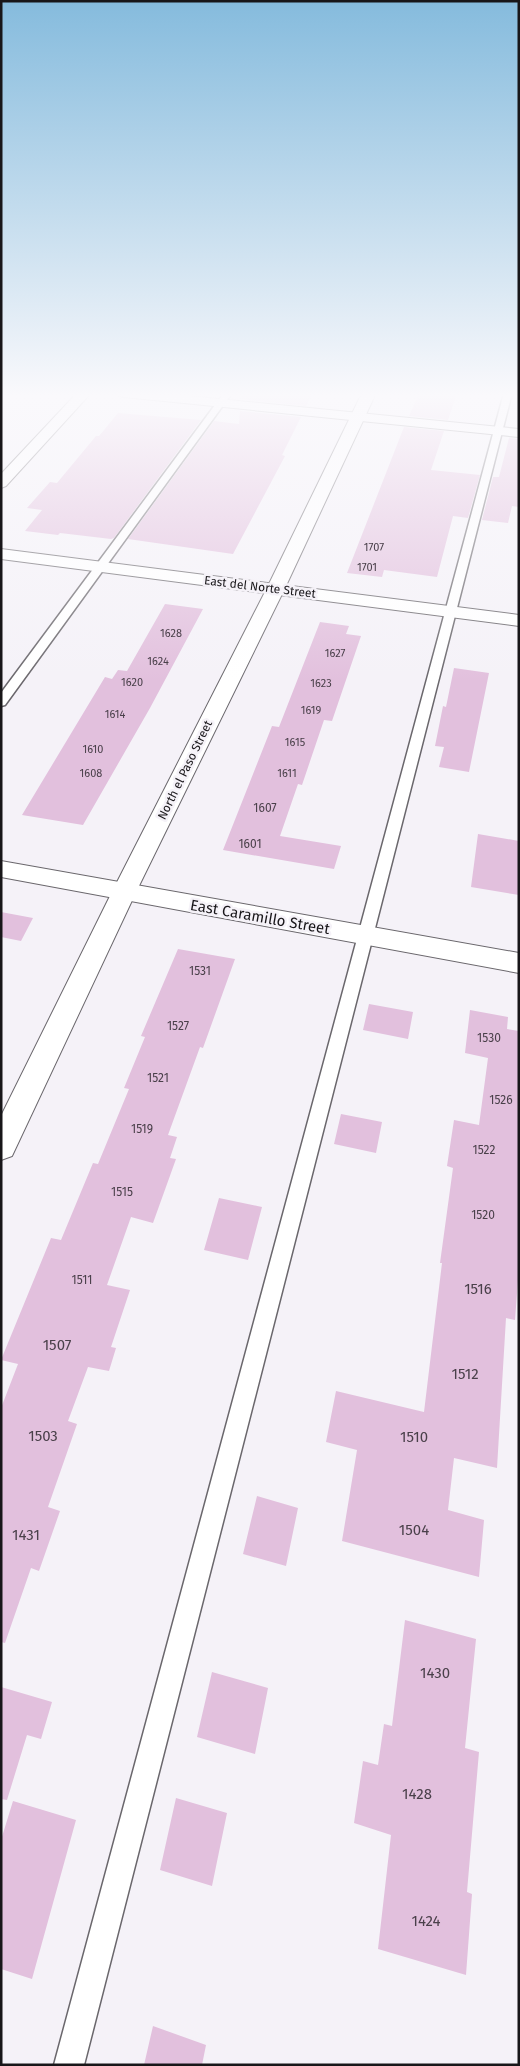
<svg xmlns="http://www.w3.org/2000/svg" width="520" height="2066" font-family="'Fira Sans',sans-serif">
	<style>
		.building { fill: #e2c0dd }
		.lines { fill: none; stroke-linecap: round; stroke-linejoin: round }
		.lane-casing { stroke: #6a676c; stroke-width: 3 }
		.street-casing { stroke: #6a676c; stroke-width: 2 }
		.secondary-casing { stroke: #6a676c; stroke-width: 2 }
		.lane { fill: #fff; fill-rule: evenodd }
		.street { fill: #fff; fill-rule: evenodd }
		.secondary { fill: #fff; fill-rule: evenodd }
		.labels { text-anchor: middle; dominant-baseline: central; stroke-width: 5; stroke-linejoin: round; paint-order: stroke }
		.far-number-label { font-size: 11px; fill: #4a404a }
		.far-street-label { font-size: 12px; fill: #181619; stroke: #f5f2f8 }
		.number-label { font-size: 12px; fill: #4a404a }
		.street-label { font-size: 15px; fill: #181619; stroke: #f5f2f8 }
		.near-number-label { font-size: 15px; fill: #4a404a }
	</style>
	<rect width="100%" height="100%" fill="#f5f2f8"/>
	<path class="building" d="M 241,393 L 313,393 L 306,406 L 240,399 Z
		M 419,393 L 457,393 L 448,420 L 409,416 Z
		M 240,411 L 301,417 L 282,455 L 285,456 L 233,554 L 128,539 L 214,421 L 239,424 Z
		M 118,413 L 201,420 L 114,538 L 111,539 L 60,533 L 58,535 L 25,531 L 42,510 L 27,508 L 50,482 L 57,483 L 96,436 L 99,436 Z
		M 404,427 L 444,431 L 431,470 L 480,475 L 468,518 L 453,516 L 437,577 L 384,570 L 382,577 L 347,573 Z
		M 509,438 L 519,439 L 519,507 L 512,506 L 508,523 L 482,520 L 493,477 L 499,477 Z
		M 165,604 L 203,609 L 150,708 L 83,825 L 22,815 L 105,677 L 112,679 L 118,670 L 127,671 Z
		M 320,622 L 349,626 L 346,634 L 361,636 L 332,721 L 324,720 L 302,785 L 298,784 L 280,836 L 341,846 L 334,869 L 223,850 L 272,726 L 279,727 Z
		M 454,668 L 489,673 L 469,772 L 439,767 L 444,747 L 435,746 L 443,706 L 446,707 Z
		M 478,834 L 519,841 L 519,895 L 471,887 Z
		M 1,912 L 33,918 L 21,941 L 1,937 Z
		M 178,949 L 235,959 L 203,1048 L 200,1047 L 168,1135 L 177,1137 L 170,1158 L 176,1159 L 153,1223 L 131,1217 L 107,1285 L 130,1290 L 111,1347 L 116,1348 L 109,1371 L 88,1367 L 68,1421 L 77,1424 L 48,1507 L 60,1511 L 39,1571 L 31,1568 L 5,1643 L 1,1642 L 1,1408 L 18,1364 L 1,1360 L 51,1238 L 61,1240 L 93,1163 L 98,1164 L 129,1089 L 124,1088 L 145,1037 L 141,1036 Z
		M 369,1004 L 413,1012 L 408,1039 L 363,1030 Z
		M 470,1010 L 508,1017 L 507,1029 L 519,1031 L 519,1267 L 515,1320 L 506,1318 L 497,1468 L 454,1458 L 448,1510 L 484,1520 L 479,1577 L 342,1541 L 357,1450 L 326,1442 L 336,1391 L 424,1412 L 442,1263 L 440,1263 L 453,1168 L 447,1166 L 454,1120 L 479,1125 L 488,1058 L 465,1053 Z
		M 341,1114 L 382,1122 L 376,1153 L 334,1144 Z
		M 219,1198 L 262,1207 L 248,1260 L 204,1250 Z
		M 257,1496 L 298,1508 L 286,1566 L 243,1554 Z
		M 405,1620 L 476,1639 L 465,1748 L 479,1752 L 467,1892 L 472,1894 L 466,1975 L 378,1949 L 391,1835 L 354,1823 L 363,1761 L 378,1765 L 384,1724 L 392,1726 Z
		M 212,1672 L 268,1688 L 255,1754 L 197,1737 Z
		M 1,1687 L 52,1702 L 41,1739 L 27,1735 L 7,1800 L 1,1799 Z
		M 176,1798 L 227,1813 L 212,1886 L 160,1870 Z
		M 13,1801 L 76,1820 L 32,1979 L 1,1969 L 1,1840 Z
		M 153,2026 L 206,2045 L 202,2065 L 144,2065 Z"/>
	<g class="lines">
		<defs>
			<path id="lane" d="M 224,393 L 232,393 L 5,705 L 1,706 L 1,693 Z
				M 504,393 L 512,393 L 84,2065 L 54,2065 Z"/>
			<path id="street" d="M 77,393 L 91,393 L 6,486 L 1,488 L 1,474 Z
				M 118,393 L 159,393 L 519,429 L 519,437 L 124,397 L 119,396 Z
				M 1,549 L 519,615 L 519,626 L 1,559 Z
				M 1,861 L 519,953 L 519,973 L 1,877 Z"/>
			<path id="secondary" d="M 362,393 L 376,393 L 285,588 L 136,892 L 12,1156 L 1,1160 L 1,1116 L 112,892 L 267,588 Z"/>
		</defs>
		<use href="#lane" class="lane-casing"/>
		<use href="#street" class="street-casing"/>
		<use href="#secondary" class="secondary-casing"/>
		<use href="#lane" class="lane"/>
		<use href="#street" class="street"/>
		<use href="#secondary" class="secondary"/>
	</g>
	<linearGradient id="sky" x2="0" y2="1"><stop stop-color="#85bbdd"/><stop offset="0.58" stop-color="#faf9fc"/><stop offset="1" stop-color="#faf9fc" stop-opacity="0"/></linearGradient>
	<rect width="520" height="682" fill="url(#sky)"/>
	<g class="labels">
		<g class="far-number-label">
			<text x="374" y="547">1707</text>
			<text x="367" y="567">1701</text>
			<text x="171" y="633">1628</text>
			<text x="335" y="653">1627</text>
			<text x="158" y="661">1624</text>
			<text x="132" y="682">1620</text>
			<text x="321" y="683">1623</text>
			<text x="311" y="710">1619</text>
			<text x="115" y="714">1614</text>
			<text x="295" y="742">1615</text>
			<text x="93" y="749">1610</text>
			<text x="91" y="773">1608</text>
			<text x="287" y="773">1611</text>
		</g>
		<g class="far-street-label">
			<text transform="translate(260 587) rotate(7)">East del Norte Street</text>
			<text transform="translate(185 770) rotate(-64)">North el Paso Street</text>
		</g>
		<g class="number-label">
			<text x="265" y="808">1607</text>
			<text x="250" y="844">1601</text>
			<text x="200" y="971">1531</text>
			<text x="178" y="1026">1527</text>
			<text x="489" y="1038">1530</text>
			<text x="158" y="1078">1521</text>
			<text x="501" y="1100">1526</text>
			<text x="142" y="1129">1519</text>
			<text x="484" y="1150">1522</text>
			<text x="122" y="1192">1515</text>
			<text x="483" y="1215">1520</text>
			<text x="82" y="1280">1511</text>
		</g>
		<g class="street-label">
			<text transform="translate(260 917) rotate(10)">East Caramillo Street</text>
		</g>
		<g class="near-number-label">
			<text x="478" y="1289">1516</text>
			<text x="57" y="1345">1507</text>
			<text x="465" y="1374">1512</text>
			<text x="43" y="1436">1503</text>
			<text x="414" y="1437">1510</text>
			<text x="414" y="1530">1504</text>
			<text x="26" y="1535">1431</text>
			<text x="435" y="1673">1430</text>
			<text x="417" y="1794">1428</text>
			<text x="426" y="1921">1424</text>
		</g>
	</g>
	<rect width="520" height="2066" fill="none" stroke="#181619" stroke-width="5"/>
</svg>
